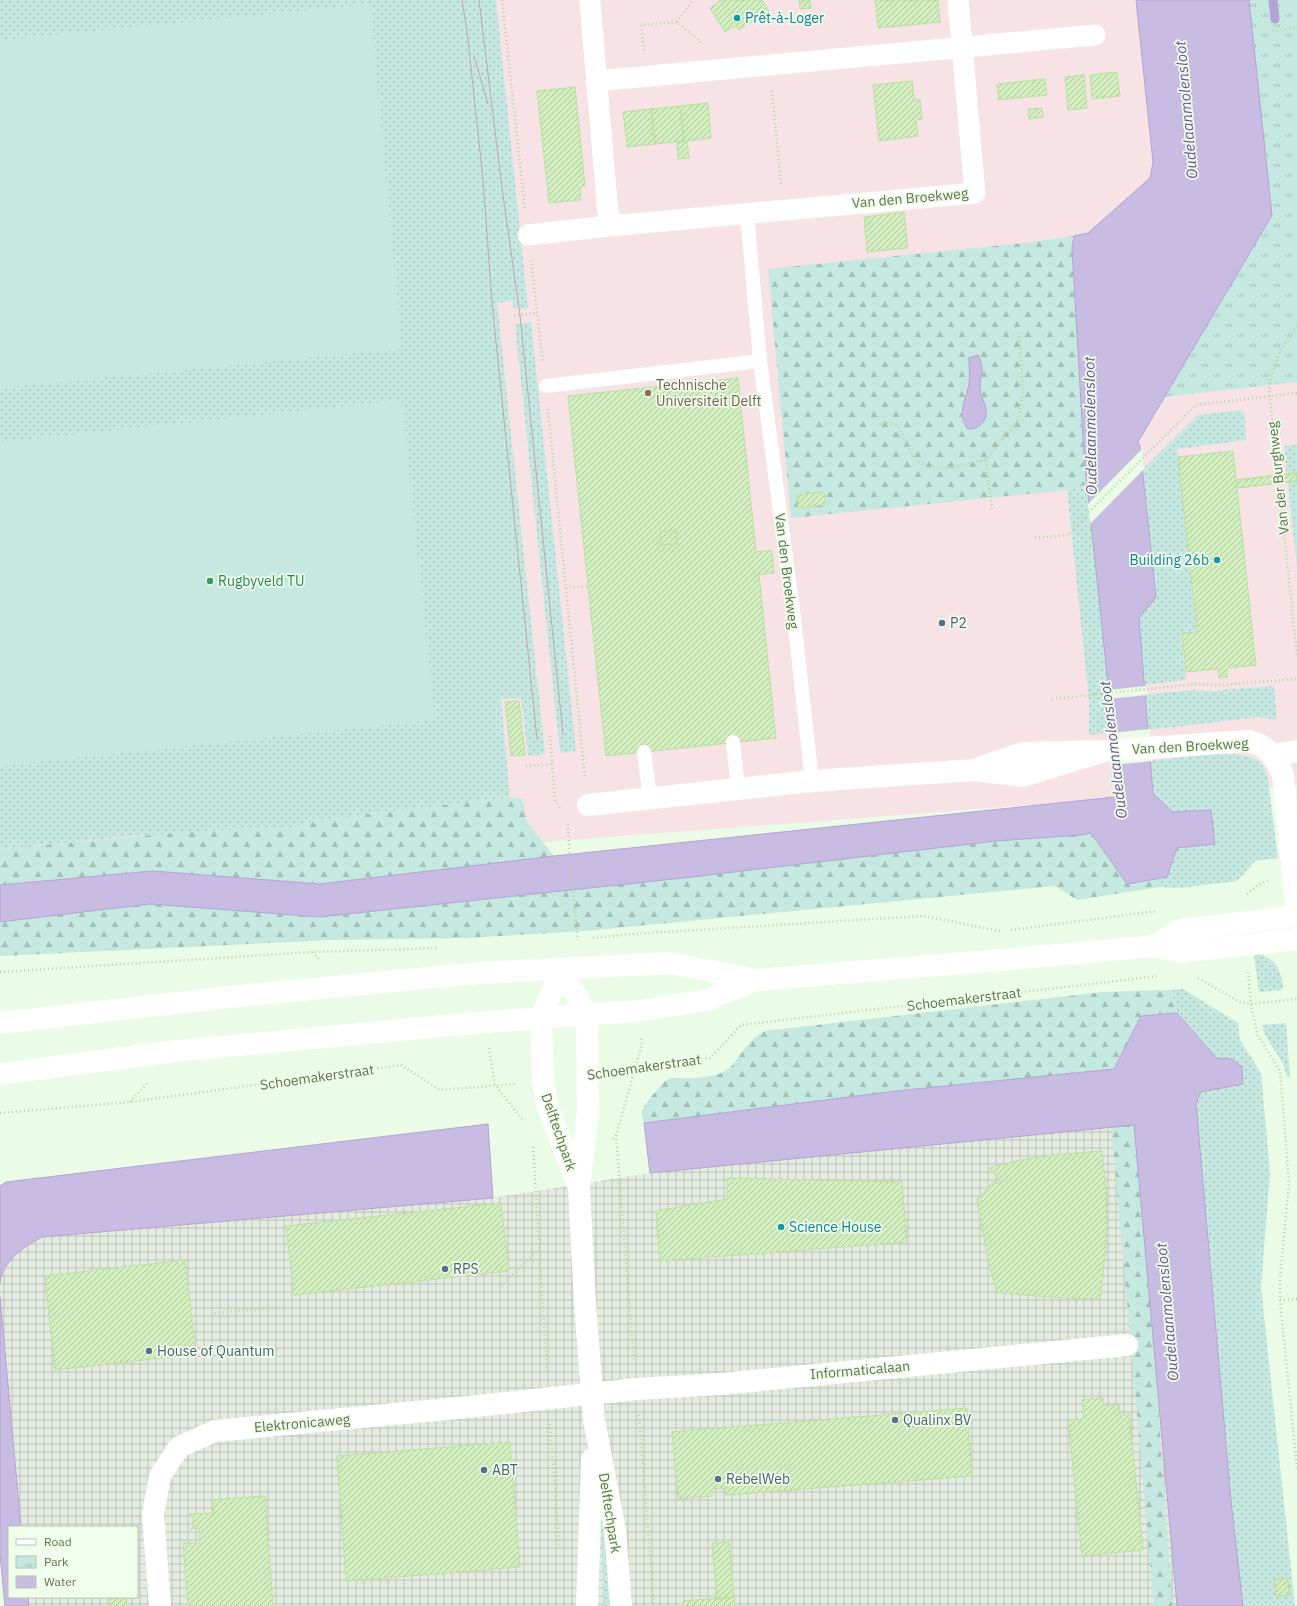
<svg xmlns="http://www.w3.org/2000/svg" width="1297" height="1606" font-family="'IBM Plex Sans',sans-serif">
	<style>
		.industrial { fill: url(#industrial-grid) }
		.education { fill: #f7e3e6 }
		.grass { fill: url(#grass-dots) }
		.forest { fill: url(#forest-firs); fill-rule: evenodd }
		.park { fill: url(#park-tufts) }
		.pitch { fill: #c5e8e0 }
		.water { fill: #c9bce3; stroke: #b4a3d4 }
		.pier { fill: #eafbe6 }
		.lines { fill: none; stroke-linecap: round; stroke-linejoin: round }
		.stream { stroke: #b4a3d4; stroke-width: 9 }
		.building { fill: url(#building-hatch); stroke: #bce0a1 }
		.path { stroke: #b7d3a3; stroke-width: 2.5; stroke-dasharray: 1 3; stroke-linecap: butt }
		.service { stroke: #fff; stroke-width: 14 }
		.pedestrian { stroke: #fff; stroke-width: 21 }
		.minor { stroke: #fff; stroke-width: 22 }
		.secondary { stroke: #fff; stroke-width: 22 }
		.tram { stroke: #c4a5ad; stroke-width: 1 }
		.culture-dot { fill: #0f9aa8; stroke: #f0feec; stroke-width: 1.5 }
		.education-dot { fill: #8d6e63; stroke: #f0feec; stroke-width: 1.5 }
		.leisure-dot { fill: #2e9e5b; stroke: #f0feec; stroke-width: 1.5 }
		.service-dot { fill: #5c6f8a; stroke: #f0feec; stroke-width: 1.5 }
		.labels { text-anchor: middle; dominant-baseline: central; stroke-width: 3.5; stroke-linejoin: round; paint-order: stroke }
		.culture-label { font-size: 14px; fill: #0d838f; stroke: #f0feec; text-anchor: start }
		.street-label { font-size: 14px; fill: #5e734c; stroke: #f0feec }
		.education-label { font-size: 14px; fill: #785e54; stroke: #f0feec; text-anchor: start }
		.leisure-label { font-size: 14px; fill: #27864d; stroke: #f0feec; text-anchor: start }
		.service-label { font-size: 14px; fill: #4e5e75; stroke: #f0feec; text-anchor: start }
		.water-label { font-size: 15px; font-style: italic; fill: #6b5199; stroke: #f0feec }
	</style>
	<defs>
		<pattern id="industrial-grid" width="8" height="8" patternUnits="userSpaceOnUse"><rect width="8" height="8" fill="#e4ebe0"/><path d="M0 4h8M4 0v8" fill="none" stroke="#bcc3b8"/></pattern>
		<pattern id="grass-dots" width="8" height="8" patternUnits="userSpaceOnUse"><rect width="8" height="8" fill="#c5e8e0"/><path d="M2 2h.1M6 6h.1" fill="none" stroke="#a3c0b8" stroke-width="1.8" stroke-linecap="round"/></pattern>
		<pattern id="forest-firs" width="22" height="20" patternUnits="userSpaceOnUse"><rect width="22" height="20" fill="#c5e8e0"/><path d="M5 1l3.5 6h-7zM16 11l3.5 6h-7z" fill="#a3c0b8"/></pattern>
		<pattern id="park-tufts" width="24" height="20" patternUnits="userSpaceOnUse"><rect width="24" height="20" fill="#c5e8e0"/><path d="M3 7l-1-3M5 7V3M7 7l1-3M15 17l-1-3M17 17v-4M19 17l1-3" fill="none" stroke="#a3c0b8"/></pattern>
		<pattern id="building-hatch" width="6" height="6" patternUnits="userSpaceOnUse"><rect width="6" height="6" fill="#d3efbf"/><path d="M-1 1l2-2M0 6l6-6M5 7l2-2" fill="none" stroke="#aec69d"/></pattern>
	</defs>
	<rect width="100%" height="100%" fill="#eafbe6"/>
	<path class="industrial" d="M 1134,1124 L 1177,1606 L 29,1606 L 28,1597 L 137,1597 L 137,1527 L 21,1527 L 0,1297 L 0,1277 L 9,1262 L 24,1247 L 42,1237 L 493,1198 L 650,1173 Z"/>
	<path class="education" d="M 0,0 L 1297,0 L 1297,785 L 517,844 L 0,868 Z"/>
	<path class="grass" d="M 0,0 L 496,0 L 528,308 L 514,309 L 512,301 L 497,303 L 545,754 L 528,756 L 521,698 L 501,699 L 510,797 L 319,820 L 295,827 L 133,836 L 0,849 Z
		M 531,322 L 576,751 L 560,753 L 515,324 Z
		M 1241,410 L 1245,414 L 1246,440 L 1177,449 L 1196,631 L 1181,633 L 1186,680 L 1144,685 L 1139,618 L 1156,597 L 1142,470 L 1198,415 Z
		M 1297,445 L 1297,568 L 1284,446 Z
		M 1088,484 L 1113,732 L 1089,735 L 1089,700 L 1067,490 Z
		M 1271,686 L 1274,688 L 1277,720 L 1260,717 L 1148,730 L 1145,695 L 1191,690 L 1214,691 Z
		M 1212,754 C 1236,755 1263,750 1268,780 L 1278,858 L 1255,861 L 1237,881 L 1180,888 L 1159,887 L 1154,879 L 1167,877 L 1177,848 L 1215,844 L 1211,810 L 1173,812 L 1153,795 L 1150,761 Z
		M 1255,954 C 1274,955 1282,971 1283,988 L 1280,990 L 1261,992 L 1259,991 L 1254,956 Z
		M 1183,989 L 1238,1023 L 1240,1040 L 1261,1073 L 1270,1173 L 1261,1287 L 1295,1606 L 1243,1606 L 1231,1501 L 1196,1103 L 1201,1092 L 1243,1084 L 1242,1067 L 1232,1059 L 1218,1058 L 1177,1013 L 1171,990 Z
		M 1286,1023 L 1290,1077 L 1287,1077 C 1284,1057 1266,1045 1262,1025 Z
		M 599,1473 L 611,1606 L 604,1606 Z"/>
	<path class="forest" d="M 1074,236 L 1072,247 L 1084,456 L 1088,484 L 1067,490 L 791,518 L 768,269 L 1032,242 ZM 983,364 L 980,389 L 986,410 L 961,413 C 964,397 971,383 969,367 Z
		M 510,797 L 522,799 L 528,824 L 554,856 L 320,884 L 153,871 L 0,885 L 0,849 L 196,831 L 295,827 L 319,820 Z
		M 1091,833 L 1127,884 L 1154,879 L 1159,887 L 1077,900 L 1055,886 L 585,931 L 465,938 L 331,940 L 0,956 L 0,922 L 150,904 L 319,917 L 683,878 L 996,841 L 1081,835 Z
		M 1171,990 L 1177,1013 L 1141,1016 L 1115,1069 L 896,1091 L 644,1123 L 641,1112 L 650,1098 L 666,1080 L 670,1078 C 691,1078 721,1081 735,1062 C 744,1050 751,1038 765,1031 L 1103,992 Z
		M 1110,1111 L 1138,1118 L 1172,1606 L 1154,1606 Z"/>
	<path class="park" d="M 1225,0 L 1297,0 L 1297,382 L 1147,399 Z"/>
	<path class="pitch" d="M 370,4 L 402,349 L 0,388 L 0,40 Z
		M 402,400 L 435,720 L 0,766 L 0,442 Z"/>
	<path class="water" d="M 1136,0 L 1249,0 L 1272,215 L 1138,442 L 1140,447 L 1156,597 L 1139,618 L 1153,794 L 1173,812 L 1211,810 L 1215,844 L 1177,848 L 1167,877 L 1127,884 L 1091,833 L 1081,835 L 996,841 L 683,878 L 319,917 L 150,904 L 0,922 L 0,885 L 153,871 L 320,884 L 554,856 L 1115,797 L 1118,791 L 1109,694 L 1084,456 L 1072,247 L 1074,236 L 1088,233 L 1150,178 L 1153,162 Z
		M 978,355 C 986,370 980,373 980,388 C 980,396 985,402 986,409 C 988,421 978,430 968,429 C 956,414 966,400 969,384 C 970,375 969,367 969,358 Z
		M 1177,1013 L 1217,1058 L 1232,1059 L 1242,1067 L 1243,1084 L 1201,1092 L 1196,1103 L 1231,1501 L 1243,1606 L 1177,1606 L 1134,1125 L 650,1173 L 644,1123 L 896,1091 L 1114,1069 L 1141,1016 Z
		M 488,1124 L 493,1198 L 42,1237 C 25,1246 2,1261 0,1283 L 0,1186 L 6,1182 Z
		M 0,1297 L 21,1527 L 9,1527 L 9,1597 L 28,1597 L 29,1606 L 5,1606 L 0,1554 Z"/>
	<path class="pier" d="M 1142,449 L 1144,469 L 1090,524 L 1088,504 Z
		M 1146,686 L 1147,695 L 1108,699 L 1107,690 Z
		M 1150,729 L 1152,761 L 1114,765 L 1111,733 Z"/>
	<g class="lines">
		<path class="stream" d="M 1273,0 L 1275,19"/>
	</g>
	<path class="building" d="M 719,0 L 762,0 L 769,11 L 738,30 L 735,26 L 725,32 L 710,8 L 720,1 Z
		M 799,0 L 810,0 L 811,8 L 800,9 Z
		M 875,0 L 938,0 L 940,22 L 878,28 Z
		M 1117,72 L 1120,96 L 1092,99 L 1090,75 Z
		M 1084,75 L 1087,108 L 1068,110 L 1065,77 Z
		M 1045,79 L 1047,95 L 999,100 L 997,84 Z
		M 912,81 L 914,100 L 920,100 L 922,119 L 916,120 L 918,136 L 879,141 L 873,85 Z
		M 575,87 L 585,186 L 580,187 L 581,200 L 549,203 L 537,91 Z
		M 708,103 L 711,138 L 687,141 L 689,158 L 678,159 L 677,142 L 684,141 L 680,106 Z
		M 680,106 L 684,141 L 655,144 L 651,109 Z
		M 1042,108 L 1043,117 L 1029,119 L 1028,109 Z
		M 651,109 L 655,144 L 627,147 L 623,112 Z
		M 904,212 L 908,248 L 867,252 L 864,217 Z
		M 738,378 L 756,552 L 772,550 L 774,573 L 759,575 L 776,738 L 606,756 L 568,396 Z
		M 1233,451 L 1236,480 L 1297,473 L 1297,481 L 1237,488 L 1256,665 L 1227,668 L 1227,677 L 1219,678 L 1218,669 L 1186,672 L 1182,633 L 1197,632 L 1178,457 Z
		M 1297,473 L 1297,481 L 1237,488 L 1236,480 Z
		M 824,492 L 825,505 L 798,508 L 797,495 Z
		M 676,530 L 677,544 L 661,545 L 660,532 Z
		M 519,701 L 525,755 L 511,756 L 505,702 Z
		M 1102,1151 L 1106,1187 L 1107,1224 L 1105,1256 L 1100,1299 L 1045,1297 L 997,1292 L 988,1260 L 977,1199 L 994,1181 L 997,1184 L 1001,1181 L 989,1168 L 1021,1160 L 1054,1155 Z
		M 727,1178 L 902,1182 L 907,1242 L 660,1261 L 656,1211 L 727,1199 Z
		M 501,1203 L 509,1271 L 294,1295 L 286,1226 Z
		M 185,1260 L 196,1354 L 55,1370 L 45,1276 Z
		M 1103,1398 L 1104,1406 L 1119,1405 L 1121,1416 L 1129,1414 L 1143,1550 L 1082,1556 L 1068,1420 L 1084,1419 L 1082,1400 Z
		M 967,1408 L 972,1476 L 726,1495 L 725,1488 L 712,1489 L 712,1496 L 678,1499 L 672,1432 Z
		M 510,1442 L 520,1567 L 346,1581 L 337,1456 Z
		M 265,1496 L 273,1606 L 188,1606 L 183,1543 L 200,1543 L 199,1528 L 190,1529 L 193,1527 L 193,1516 L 189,1514 L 214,1513 L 212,1500 Z
		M 729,1542 L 734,1597 L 717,1599 L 712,1543 Z
		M 1288,1578 L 1289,1595 L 1276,1596 L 1274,1580 Z
		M 126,1597 L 127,1606 L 110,1606 L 110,1598 Z
		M 734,1597 L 735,1606 L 684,1606 L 683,1601 Z"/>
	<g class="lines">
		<path class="path" d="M 502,0 L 525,210
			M 677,22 L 693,0
			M 1273,31 L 1297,27
			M 644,50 L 641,25 L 677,22 L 703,44
			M 772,91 L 781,184
			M 531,260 L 543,363
			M 514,316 L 537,313
			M 1297,326 C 1280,351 1274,359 1269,389 L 1297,657
			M 548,409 L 585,778
			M 880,424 L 885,422 L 896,425 C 903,434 907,445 913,455 C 929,478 965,465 986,459
			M 992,509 L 986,459 L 1017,422 L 1023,393 L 1019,331
			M 1035,538 L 1068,535 L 1082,519 L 1196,405 L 1297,393
			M 566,588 L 588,586
			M 1052,699 L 1194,684 L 1220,685 L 1297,679
			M 550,736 L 555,801 L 561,809
			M 526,766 L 552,764
			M 568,824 L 569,850 L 578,940
			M 1247,894 L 1258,885 L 1268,881
			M 1011,930 L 1157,911
			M 593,938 L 631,934 L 923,916 L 1000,931
			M 313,952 L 320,961
			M 0,972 L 312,952 L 439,948
			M 1248,972 L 1251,1004 L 1257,1034 L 1280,1071 L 1289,1182 L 1280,1278 L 1280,1300 L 1297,1469
			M 1198,978 L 1240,1002 L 1251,1004 L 1297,999
			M 489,1048 L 495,1085 L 522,1119
			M 614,1071 L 710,1058 L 741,1025 L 1159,976
			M 130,1102 L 148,1082
			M 0,1113 L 130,1102 L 401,1065 L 440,1090 L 516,1084
			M 616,1135 L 634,1362
			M 613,1139 L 616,1135 L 642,1045 L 641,1037
			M 533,1147 L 547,1372
			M 501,1286 L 539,1249
			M 1280,1300 L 1297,1299
			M 215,1313 L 283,1307
			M 639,1415 L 654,1606
			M 550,1424 L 560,1551"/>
		<path class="service" d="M 747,213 L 760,361 L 794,618 L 812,781
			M 546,386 L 760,361
			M 733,742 L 738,789
			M 644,752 L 650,798"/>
		<path class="pedestrian" d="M 590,2 L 609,226
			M 596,81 L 1095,35
			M 528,235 L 609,226 L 975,193 L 958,0"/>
		<path class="minor" d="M 1272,755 L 1297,751
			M 979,768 L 1022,753 L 1104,751 L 1232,742 C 1238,742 1245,740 1251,742 C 1268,745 1277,761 1283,775 L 1297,914
			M 588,805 L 812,781 L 974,770 L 1023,776 L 1104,751
			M 561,970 L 587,1014 L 588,1111 L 579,1188 L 585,1304 L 594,1420 L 615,1531 L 621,1606
			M 561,970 L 541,1018 L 543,1082 L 548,1108 L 578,1185
			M 160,1606 L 153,1514 L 160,1476 L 179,1447 L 215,1431 L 448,1409 L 637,1389 L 721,1384 L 1127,1345
			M 587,1606 L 592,1459"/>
		<path class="secondary" d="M 1155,946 L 1179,930 L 1297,916
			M 0,1023 L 248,995 L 479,973 L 670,963 L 757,980 L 1001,960 L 1155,946 L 1181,952 L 1297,939
			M 0,1074 L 176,1051 L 486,1022 L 638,1011 L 706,1000 L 757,980"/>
		<path class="tram" d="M 462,0 L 467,31 L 483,179 L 492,303 L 537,739
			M 479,0 L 502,188 L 520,315 L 563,734
			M 474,56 L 488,104"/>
	</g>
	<g class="culture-dot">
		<circle cx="737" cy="18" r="4"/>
		<circle cx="1217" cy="560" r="4"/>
		<circle cx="781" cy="1227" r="4"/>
	</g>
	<circle class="education-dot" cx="648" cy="393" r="4"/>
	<circle class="leisure-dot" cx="210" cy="581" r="4"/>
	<g class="service-dot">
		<circle cx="942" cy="623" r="4"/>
		<circle cx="445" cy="1269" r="4"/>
		<circle cx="149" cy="1351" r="4"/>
		<circle cx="895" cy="1420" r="4"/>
		<circle cx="484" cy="1470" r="4"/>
		<circle cx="718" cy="1479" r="4"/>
	</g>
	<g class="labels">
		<g class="culture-label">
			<text x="745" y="18">Prêt-à-Loger</text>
			<text x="1209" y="560" text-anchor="end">Building 26b</text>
			<text x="789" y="1227">Science House</text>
		</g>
		<g class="street-label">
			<text transform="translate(910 198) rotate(-5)">Van den Broekweg</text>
			<text transform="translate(1278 478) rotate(-96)">Van der Burghweg</text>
			<text transform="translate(787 571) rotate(83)">Van den Broekweg</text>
			<text transform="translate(1190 746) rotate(-3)">Van den Broekweg</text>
			<text transform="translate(964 999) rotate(-7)">Schoemakerstraat</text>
			<text transform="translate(644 1067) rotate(-8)">Schoemakerstraat</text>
			<text transform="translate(317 1077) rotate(-8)">Schoemakerstraat</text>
			<text transform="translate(559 1132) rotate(71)">Delftechpark</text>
			<text transform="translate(860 1370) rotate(-5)">Informaticalaan</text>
			<text transform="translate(302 1423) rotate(-5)">Elektronicaweg</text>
			<text transform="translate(610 1513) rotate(81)">Delftechpark</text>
		</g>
		<g class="education-label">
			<text x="656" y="385">Technische<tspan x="656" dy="16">Universiteit Delft</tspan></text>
		</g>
		<g class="leisure-label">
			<text x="218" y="581">Rugbyveld TU</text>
		</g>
		<g class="service-label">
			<text x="950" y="623">P2</text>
			<text x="453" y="1269">RPS</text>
			<text x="157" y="1351">House of Quantum</text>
			<text x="903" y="1420">Qualinx BV</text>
			<text x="492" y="1470">ABT</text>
			<text x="726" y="1479">RebelWeb</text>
		</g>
		<g class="water-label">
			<text transform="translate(1186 110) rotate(-95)">Oudelaanmolensloot</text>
			<text transform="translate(1090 426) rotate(-91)">Oudelaanmolensloot</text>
			<text transform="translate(1113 750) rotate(-97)">Oudelaanmolensloot</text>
			<text transform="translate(1167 1312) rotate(-95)">Oudelaanmolensloot</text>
		</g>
	</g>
	<rect x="8" y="1526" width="130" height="72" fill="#f0feec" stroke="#b6c6ac"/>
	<rect x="16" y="1539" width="20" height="6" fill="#ffffff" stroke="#b6c6ac"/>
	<text x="44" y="1546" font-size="12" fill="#5e734c">Road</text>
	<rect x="16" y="1556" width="20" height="12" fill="url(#park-tufts)" stroke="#b6c6ac"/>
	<text x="44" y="1566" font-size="12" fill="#5e734c">Park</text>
	<rect x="16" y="1576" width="20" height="12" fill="#c9bce3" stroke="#b6c6ac"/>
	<text x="44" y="1586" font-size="12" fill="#5e734c">Water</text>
</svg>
